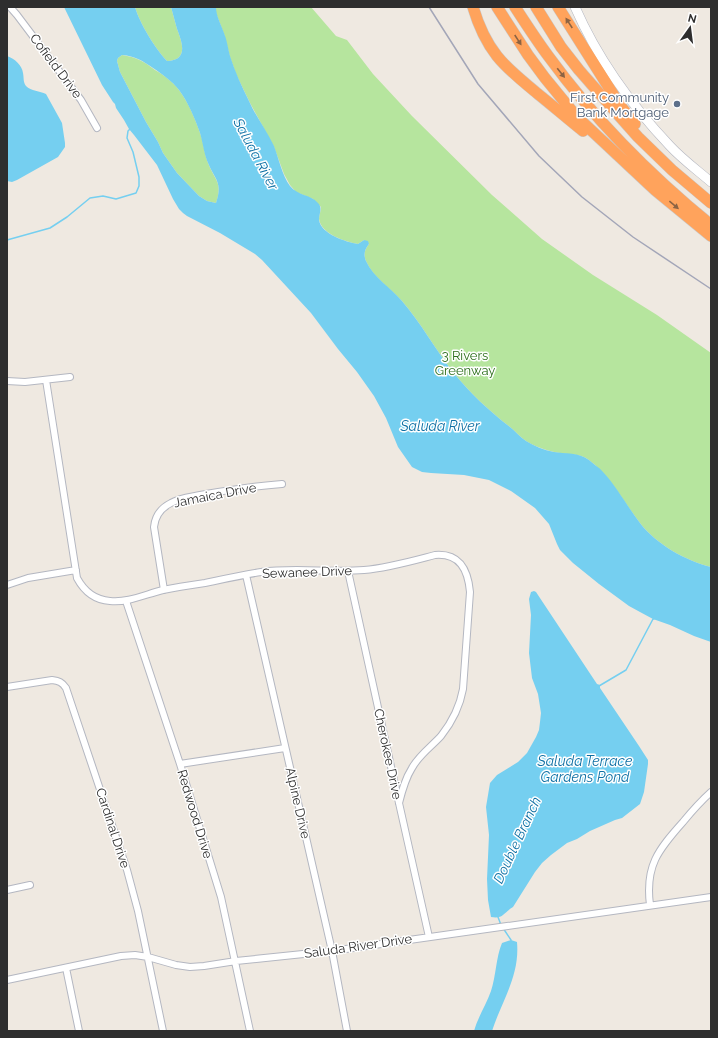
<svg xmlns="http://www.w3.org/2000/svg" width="718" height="1038" font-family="Raleway,sans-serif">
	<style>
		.green { fill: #b6e59e }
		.water { fill: #75cff0; fill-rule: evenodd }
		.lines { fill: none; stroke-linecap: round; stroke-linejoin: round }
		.stream { stroke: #75cff0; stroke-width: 1.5 }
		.street-casing { stroke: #b4b7c1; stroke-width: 8 }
		.secondary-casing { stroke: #b4b7c1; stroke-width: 10 }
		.highway-casing { stroke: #c9c9c9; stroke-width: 12 }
		.street { stroke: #fff; stroke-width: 6 }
		.secondary { stroke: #fff; stroke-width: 9 }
		.highway { stroke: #ffa35c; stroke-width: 11 }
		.rail { stroke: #a3a6b8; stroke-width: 1.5 }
		.oneway { fill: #8c6343 }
		.service-dot { fill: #5c6f8a; stroke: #fff; stroke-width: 1.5 }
		.labels { text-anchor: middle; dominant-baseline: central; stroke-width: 3; stroke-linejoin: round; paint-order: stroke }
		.street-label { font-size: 13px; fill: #2e2e2e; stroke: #fff }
		.service-label { font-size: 13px; fill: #4e5e75; stroke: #fff; text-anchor: end }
		.park-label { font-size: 13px; fill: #2c6e1b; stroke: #fff }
		.water-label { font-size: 14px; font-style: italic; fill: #0d6fa3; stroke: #fff }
	</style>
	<rect width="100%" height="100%" fill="#efe9e1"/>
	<path class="green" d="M 135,7 L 171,7 C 173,14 175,22 177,29 C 182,42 189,60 167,61 C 155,48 140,24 135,7 Z
		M 216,7 L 311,7 L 336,36 L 347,40 L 373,74 L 412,116 L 492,195 L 542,239 L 593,275 L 657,315 L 711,353 L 711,567 C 686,561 656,544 640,523 C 623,501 611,477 589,460 C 580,453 570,455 560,453 C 548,451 536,447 526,441 C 520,437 515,431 510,427 C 489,411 470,393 453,372 C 435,349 421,323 402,301 C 391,289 372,276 366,261 C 363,254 365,249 369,244 L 364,240 L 358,244 C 346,242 321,234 319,219 C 319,215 321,211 321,207 L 313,199 L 296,192 L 290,185 L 284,174 L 274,147 L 250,103 L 236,74 L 230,57 L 224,34 L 216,13 Z
		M 122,55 C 136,57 145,62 155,70 C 164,75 173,82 179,90 C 189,103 197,123 202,139 C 204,147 205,156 208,163 C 215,181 223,182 216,203 L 207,201 L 199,196 L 177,173 L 163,153 L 158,142 L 146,122 L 120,72 L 117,61 L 118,58 Z"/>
	<path class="water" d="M 64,7 L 135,7 C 140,24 155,48 167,61 C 189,60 182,42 177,29 C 175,22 173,14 171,7 L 216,7 C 216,16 221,24 224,33 C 227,40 228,49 230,56 C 235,72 242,87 249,101 C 256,117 267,131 274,146 C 279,159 282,175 290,186 C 298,196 310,194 318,203 C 323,208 319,213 319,220 C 321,234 346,242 358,244 L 364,240 L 368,241 L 369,244 C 365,249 363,254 366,261 C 373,277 391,288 402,301 C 421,323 435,349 453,372 C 470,393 489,411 510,427 C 515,431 520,437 526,441 C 534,446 544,450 554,452 C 565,454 579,452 589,460 C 593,464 599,467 603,472 C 617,487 627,506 640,523 C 656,544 686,561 711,567 L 711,642 L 694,636 L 670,625 L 653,619 L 640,612 L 629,606 L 599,584 L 573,563 L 560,550 L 557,544 L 549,524 L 535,508 L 511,491 L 489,480 L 464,475 L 431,473 L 422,472 L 412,467 L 398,447 L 386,418 L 374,396 L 357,372 L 338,349 L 311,313 L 262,260 L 255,254 L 220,233 L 187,216 L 183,213 L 179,209 L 173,199 L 157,165 L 134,135 L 129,129 L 124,120 L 116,108 L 115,104 L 113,102 L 102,85 ZM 122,55 C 135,56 143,61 153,68 C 162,74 172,81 179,90 C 188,102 195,119 200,133 C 203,143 204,154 208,163 C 215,180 223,182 216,203 L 207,201 L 199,196 L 177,173 L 163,153 L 158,142 L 146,122 L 120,72 L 117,61 L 118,58 Z
		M 7,56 C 15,59 22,65 23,73 C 24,78 23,82 26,86 C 31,91 40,91 46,94 L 62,123 L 65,143 L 65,147 L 58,157 L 17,180 L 12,182 L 7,181 Z
		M 534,591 L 536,592 L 589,672 L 597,684 L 600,685 L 600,688 L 639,746 L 648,760 L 648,764 L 644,792 L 640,804 L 622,818 L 615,820 L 590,831 L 577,839 L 567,843 L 551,855 L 542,863 L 535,872 L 513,907 C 503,913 504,919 491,917 L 488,900 L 487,879 L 489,835 L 486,807 L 490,783 L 497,775 L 518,762 L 527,753 L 536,737 L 539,730 L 540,722 L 541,713 L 538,694 L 532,678 L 529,653 L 531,615 L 529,599 L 531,592 Z
		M 511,940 L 517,942 C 520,976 502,1000 492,1031 L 474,1031 C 478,1017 486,1005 491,991 C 496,976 496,957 502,943 Z"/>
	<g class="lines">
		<path class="stream" d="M 7,240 L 50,228 L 67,217 L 90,198 L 103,196 L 116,199 L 136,193 L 139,186 L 139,177 L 133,152 L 127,138 L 128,131 L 130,129
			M 599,686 L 626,670 L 653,619 L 654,619
			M 498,917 L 501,925
			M 503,928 L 511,940"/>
		<defs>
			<path id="street" d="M 10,7 L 17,15 L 81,100 L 97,128
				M 46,380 L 77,578 C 84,591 95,600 110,601 C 128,603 146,594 163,590 C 177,587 191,585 205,583 C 224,579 242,575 261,572 C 295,567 330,573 364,570 C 388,568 412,561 435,555 C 460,553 468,570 470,592 L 463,689 C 460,706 452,722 441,736 C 431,747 419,755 412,768 C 405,779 402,791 399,803
				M 7,381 L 25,382 L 70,377
				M 348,571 L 399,803 L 429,937
				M 246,575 L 332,951 L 347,1031
				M 7,585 L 28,578 L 76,570
				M 164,590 L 154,527 C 155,516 161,508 171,503 C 179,498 190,497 200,495 C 228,490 254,486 282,484
				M 126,601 L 180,764 L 221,897 L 250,1031
				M 7,687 L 52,680 C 59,681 62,682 66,688 L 127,870 L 138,911 L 163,1031
				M 180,764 L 285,748
				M 7,890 L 30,885
				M 650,905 C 645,866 658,850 683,822 C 692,811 701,801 711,792
				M 66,968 L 79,1031
				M 7,980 L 121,956 L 135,955 L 148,957 L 176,965 L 190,967 L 204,966 L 236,961 L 332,951 L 711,897"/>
			<path id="secondary" d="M 575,7 C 597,57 632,106 670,146 C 682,159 697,170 711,182"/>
			<path id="highway" d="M 473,7 C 478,24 486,42 497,56 C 509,71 524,82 538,94 C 553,106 568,119 583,131
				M 497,7 L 528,55 L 545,78 L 577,117 L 655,190 L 711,236
				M 515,7 C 526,24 537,41 549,57 C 595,120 651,176 711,225
				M 536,7 L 561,47 L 579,70 L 621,118 L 638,137 L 672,170 L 711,203
				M 558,7 L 613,94 L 619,104 L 635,124"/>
		</defs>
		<use href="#street" class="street-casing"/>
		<use href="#secondary" class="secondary-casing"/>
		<use href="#highway" class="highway-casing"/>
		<use href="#street" class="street"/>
		<use href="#secondary" class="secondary"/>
		<use href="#highway" class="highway"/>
		<path class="rail" d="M 429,7 L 478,84 L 539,156 L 582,197 L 633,237 L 711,289"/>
	</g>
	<defs><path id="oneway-solid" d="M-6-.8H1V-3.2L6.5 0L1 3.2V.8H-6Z"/></defs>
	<g class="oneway">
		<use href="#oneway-solid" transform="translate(569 23) rotate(-123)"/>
		<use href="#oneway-solid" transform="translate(518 40) rotate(57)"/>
		<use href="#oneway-solid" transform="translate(561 73) rotate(51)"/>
		<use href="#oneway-solid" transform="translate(674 205) rotate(40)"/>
	</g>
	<circle class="service-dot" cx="677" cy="104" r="4"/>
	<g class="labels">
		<g class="street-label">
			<text transform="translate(56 66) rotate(53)">Cofield Drive</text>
			<text transform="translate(215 495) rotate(-11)">Jamaica Drive</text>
			<text transform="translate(307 572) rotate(-2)">Sewanee Drive</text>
			<text transform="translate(388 754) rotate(78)">Cherokee Drive</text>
			<text transform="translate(298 803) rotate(77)">Alpine Drive</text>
			<text transform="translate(195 814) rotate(73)">Redwood Drive</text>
			<text transform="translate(113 828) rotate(72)">Cardinal Drive</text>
			<text transform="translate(358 946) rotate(-8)">Saluda River Drive</text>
		</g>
		<g class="service-label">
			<text x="669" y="97">First Community<tspan x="669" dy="15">Bank Mortgage</tspan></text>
		</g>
		<g class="park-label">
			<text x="465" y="355">3 Rivers<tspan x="465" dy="15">Greenway</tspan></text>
		</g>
		<g class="water-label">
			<text transform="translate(256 154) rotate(62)">Saluda River</text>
			<text x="440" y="426">Saluda River</text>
			<text x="585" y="761">Saluda Terrace<tspan x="585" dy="16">Gardens Pond</tspan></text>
			<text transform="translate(517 840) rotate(-65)">Double Branch</text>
		</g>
	</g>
	<rect width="718" height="1038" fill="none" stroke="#2e2e2e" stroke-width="16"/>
	<g transform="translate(690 28) rotate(14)" stroke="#ffffff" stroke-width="3" paint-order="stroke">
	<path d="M0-3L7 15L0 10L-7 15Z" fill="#2e2e2e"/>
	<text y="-6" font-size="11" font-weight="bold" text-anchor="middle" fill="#2e2e2e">N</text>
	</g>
</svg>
